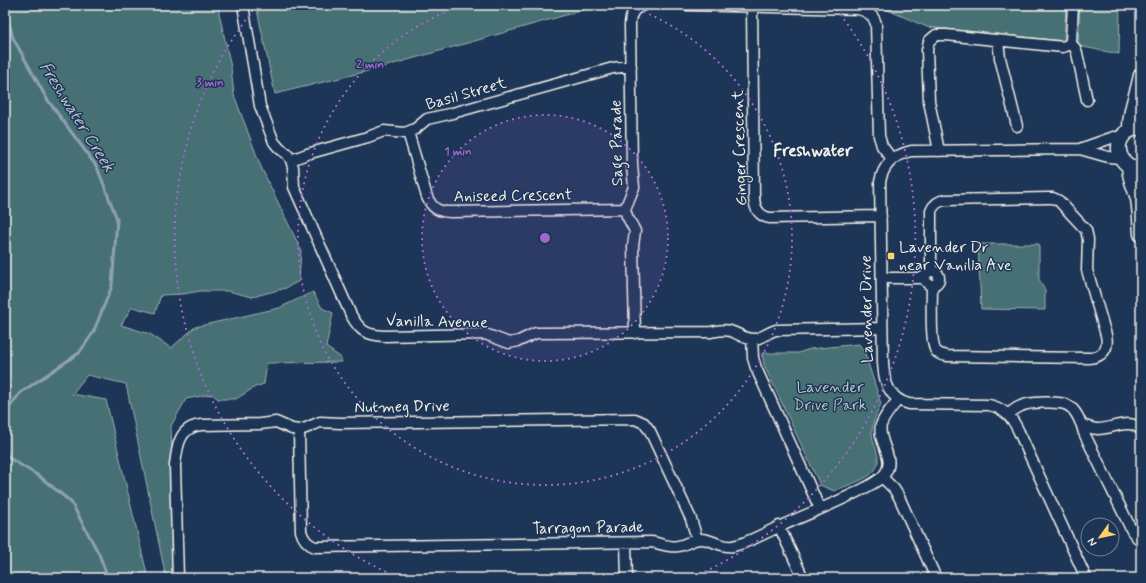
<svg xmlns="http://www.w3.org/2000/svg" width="1146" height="583" font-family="Mynerve,sans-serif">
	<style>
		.green { fill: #477074; stroke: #9eb0ae }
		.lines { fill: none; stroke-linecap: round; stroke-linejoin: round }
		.stream { stroke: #8fa1b4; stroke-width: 3 }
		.street-casing { stroke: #f4f1e8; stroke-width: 13 }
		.secondary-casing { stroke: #f4f1e8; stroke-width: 17 }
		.street { stroke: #1d3557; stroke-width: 10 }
		.secondary { stroke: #1d3557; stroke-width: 14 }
		.ring { fill: none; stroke: #9f67cb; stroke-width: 2; stroke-dasharray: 2 4 }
		.poi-dot { fill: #ffd166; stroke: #1d3557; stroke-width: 1.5 }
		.labels { text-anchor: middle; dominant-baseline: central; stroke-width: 3; stroke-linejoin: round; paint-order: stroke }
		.street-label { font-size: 16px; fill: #f4f1e8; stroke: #1d3557 }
		.poi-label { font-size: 16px; fill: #f4f1e8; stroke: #1d3557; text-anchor: start }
		.park-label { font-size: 16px; fill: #b7c4bf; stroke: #1d3557 }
		.water-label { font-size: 17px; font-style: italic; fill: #b9c2ca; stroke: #1d3557 }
		.neighbourhood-label { font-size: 17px; font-weight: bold; fill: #f4f1e8; stroke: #1d3557 }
		.centre { fill: #9f67cb; stroke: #1d3557; stroke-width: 2 }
		.ring-label { font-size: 12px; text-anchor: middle; font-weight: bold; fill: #9f67cb; stroke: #1d3557; stroke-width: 3; stroke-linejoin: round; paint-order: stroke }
	</style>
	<rect width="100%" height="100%" fill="#1d3557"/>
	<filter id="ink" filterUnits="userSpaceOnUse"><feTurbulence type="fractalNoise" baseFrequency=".025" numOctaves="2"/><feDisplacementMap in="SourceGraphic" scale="8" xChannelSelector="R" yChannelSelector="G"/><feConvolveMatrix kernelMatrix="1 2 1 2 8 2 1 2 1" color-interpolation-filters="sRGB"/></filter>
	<g filter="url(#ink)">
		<path class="green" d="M 5,5 L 219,5 L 219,13 L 231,67 L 234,95 L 261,167 L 301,250 L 299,281 L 286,288 L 252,297 L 228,291 L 200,291 L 183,294 L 161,295 L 155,313 L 132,307 L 121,325 L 150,334 L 171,348 L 195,327 L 279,308 L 313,292 L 322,308 L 333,313 L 326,347 L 340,357 L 342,362 L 267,363 L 264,384 L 255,387 L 236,399 L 218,399 L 212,394 L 186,399 L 171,426 L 176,578 L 166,578 L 126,384 L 87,375 L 72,394 L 106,400 L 148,578 L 5,578 Z
			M 256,5 L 601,5 L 376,69 L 275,94 Z
			M 876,5 L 1066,5 L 1064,41 L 927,27 Z
			M 1080,5 L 1120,5 L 1119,54 L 1078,46 Z
			M 978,244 L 1039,244 L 1039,279 L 1045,291 L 1045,310 L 981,309 Z
			M 859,344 L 865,353 L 881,404 C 877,413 872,422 872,433 C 873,449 886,461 871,474 C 863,481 845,486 834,491 L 820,485 L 764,365 L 762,353 L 798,353 L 810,349 Z"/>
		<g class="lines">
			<path class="stream" d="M 5,8 L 13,38 L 47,99 L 97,167 L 117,219 L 112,286 L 93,333 L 79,353 L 20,393 L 5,413
				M 5,448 L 9,458 L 39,476 L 71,502 L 99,554 L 108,578"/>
			<defs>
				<path id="street" d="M 243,5 L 260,106 L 274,142 L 279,148 L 287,154 L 291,160 L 293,167 L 294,187 L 351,315 C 360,331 366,335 384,336 L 485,334 L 509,343 L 519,341 L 536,333 L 711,332 C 717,331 724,329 730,331 C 738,333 744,339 753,339 C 762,339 768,332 776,330 L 882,328
					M 687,5 L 858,9 C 867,11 874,15 876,24 L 879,136 L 882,146 L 892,159
					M 752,7 L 754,196 C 754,207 758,216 770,218 L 881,216
					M 998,41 L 1000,58 L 1017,126
					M 1070,43 L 1075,48 L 1077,53 L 1087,100
					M 408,132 L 427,197 C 432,208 438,212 451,212 L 625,209
					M 1080,149 L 1108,157 L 1121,158
					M 939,151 L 929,101 L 927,50 L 929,41 L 936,35 L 946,35 L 1063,47 L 1068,45 L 1071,41 L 1073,5
					M 291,160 L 307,154 L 368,137 L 384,131 L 405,133 L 415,129 L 427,119 L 449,114 L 613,68 L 631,66
					M925 278a7 7 0 1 1 14 0a7 7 0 1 1-14 0Z
					M 931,271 L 931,211 C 934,204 938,201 945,200 L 1048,198 L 1053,198 L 1059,201 L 1086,230 L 1088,239 L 1087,270 L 1106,335 C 1109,349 1103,357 1089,358 L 947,356 C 943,355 939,355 936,351 C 930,344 932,297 932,285
					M 882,278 L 924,278
					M 635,333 L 633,246 L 635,231 L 627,216 L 625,209 L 634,187 L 632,165 L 630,26 C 630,15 633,8 644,5
					M 752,339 L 753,358 L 756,368 L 820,509
					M 1008,415 C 1012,411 1016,408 1021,406 C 1028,402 1060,401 1067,405 C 1076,409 1082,424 1084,433 L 1132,531 L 1141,542
					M 1082,425 C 1088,427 1092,429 1098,429 C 1113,429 1129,417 1141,430
					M 299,430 L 301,531 C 303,539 307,544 315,547 L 651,542 C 660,543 669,548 678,546 C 686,545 692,539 701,539 C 712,539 721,548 733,546 C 749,543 766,532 781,526 C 811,512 843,501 872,484 C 877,481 883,478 886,472 C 895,457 877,441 881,425 C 884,416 892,407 898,400
					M 882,477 L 894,489 L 899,497 L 936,578
					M 779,526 L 803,578
					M 626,543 L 627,578
					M 178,578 L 175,465 C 177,447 179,427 201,425 L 260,424 L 276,422 L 292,429 L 299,430 L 306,428 L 320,422 L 340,423 L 635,419 L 644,423 L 650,431 L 691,519 L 697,539
					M 1086,578 L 1019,432 C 1013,418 1004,408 989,405 L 909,404 C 889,399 884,382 883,363 L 880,182 C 883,165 894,155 911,151 L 1080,149 L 1114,137 L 1121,138"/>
				<path id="secondary" d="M 1141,128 C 1111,128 1112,168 1141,169
					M 1130,130 C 1129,111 1138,93 1141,75
					M 1129,166 C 1129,178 1135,188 1138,199 C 1140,211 1140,222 1141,234"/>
			</defs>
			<use href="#street" class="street-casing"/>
			<use href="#secondary" class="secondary-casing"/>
			<use href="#street" class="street"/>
			<use href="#secondary" class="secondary"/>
		</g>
	</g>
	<circle cx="545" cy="238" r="123" fill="#9f67cb" fill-opacity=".12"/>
	<g class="ring">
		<circle cx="545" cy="238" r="123"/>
		<path d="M627 5A247 247 0 1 1 463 5"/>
		<path d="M397 577A370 370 0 0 1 257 5M833 5A370 370 0 0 1 693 577"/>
	</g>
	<rect class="poi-dot" x="887" y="252" width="8" height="8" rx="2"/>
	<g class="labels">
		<g class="street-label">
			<text transform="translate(466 94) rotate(-16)">Basil Street</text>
			<text transform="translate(617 143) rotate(-91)">Sage Parade</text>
			<text transform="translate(740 148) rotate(-92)">Ginger Crescent</text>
			<text transform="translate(513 196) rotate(-1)">Aniseed Crescent</text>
			<text transform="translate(867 309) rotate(-91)">Lavender Drive</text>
			<text transform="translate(437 322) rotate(1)">Vanilla Avenue</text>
			<text transform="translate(402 407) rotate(-1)">Nutmeg Drive</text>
			<text transform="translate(588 528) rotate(-1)">Tarragon Parade</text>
		</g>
		<g class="poi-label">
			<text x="899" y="247">Lavender Dr<tspan x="899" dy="18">near Vanilla Ave</tspan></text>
		</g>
		<g class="park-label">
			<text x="830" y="387">Lavender<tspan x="830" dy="18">Drive Park</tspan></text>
		</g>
		<g class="water-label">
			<text transform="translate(77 117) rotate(58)">Freshwater Creek</text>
		</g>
		<g class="neighbourhood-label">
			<text x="813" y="151">Freshwater</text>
		</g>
	</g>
	<circle cx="545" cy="238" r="6" class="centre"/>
	<g class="ring-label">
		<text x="370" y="68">2 min</text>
		<text x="210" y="86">3 min</text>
		<text x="458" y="155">1 min</text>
	</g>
	<rect width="1146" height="583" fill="none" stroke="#1d3557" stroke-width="20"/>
	<rect x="10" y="10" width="1126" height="563" fill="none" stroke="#f4f1e8" stroke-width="1.5" filter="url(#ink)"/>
	<g transform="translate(1100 537) rotate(237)"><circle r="19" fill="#1d3557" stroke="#738091"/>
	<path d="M0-3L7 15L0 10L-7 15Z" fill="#ffd166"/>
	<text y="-6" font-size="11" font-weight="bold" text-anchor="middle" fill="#f4f1e8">N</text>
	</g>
</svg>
